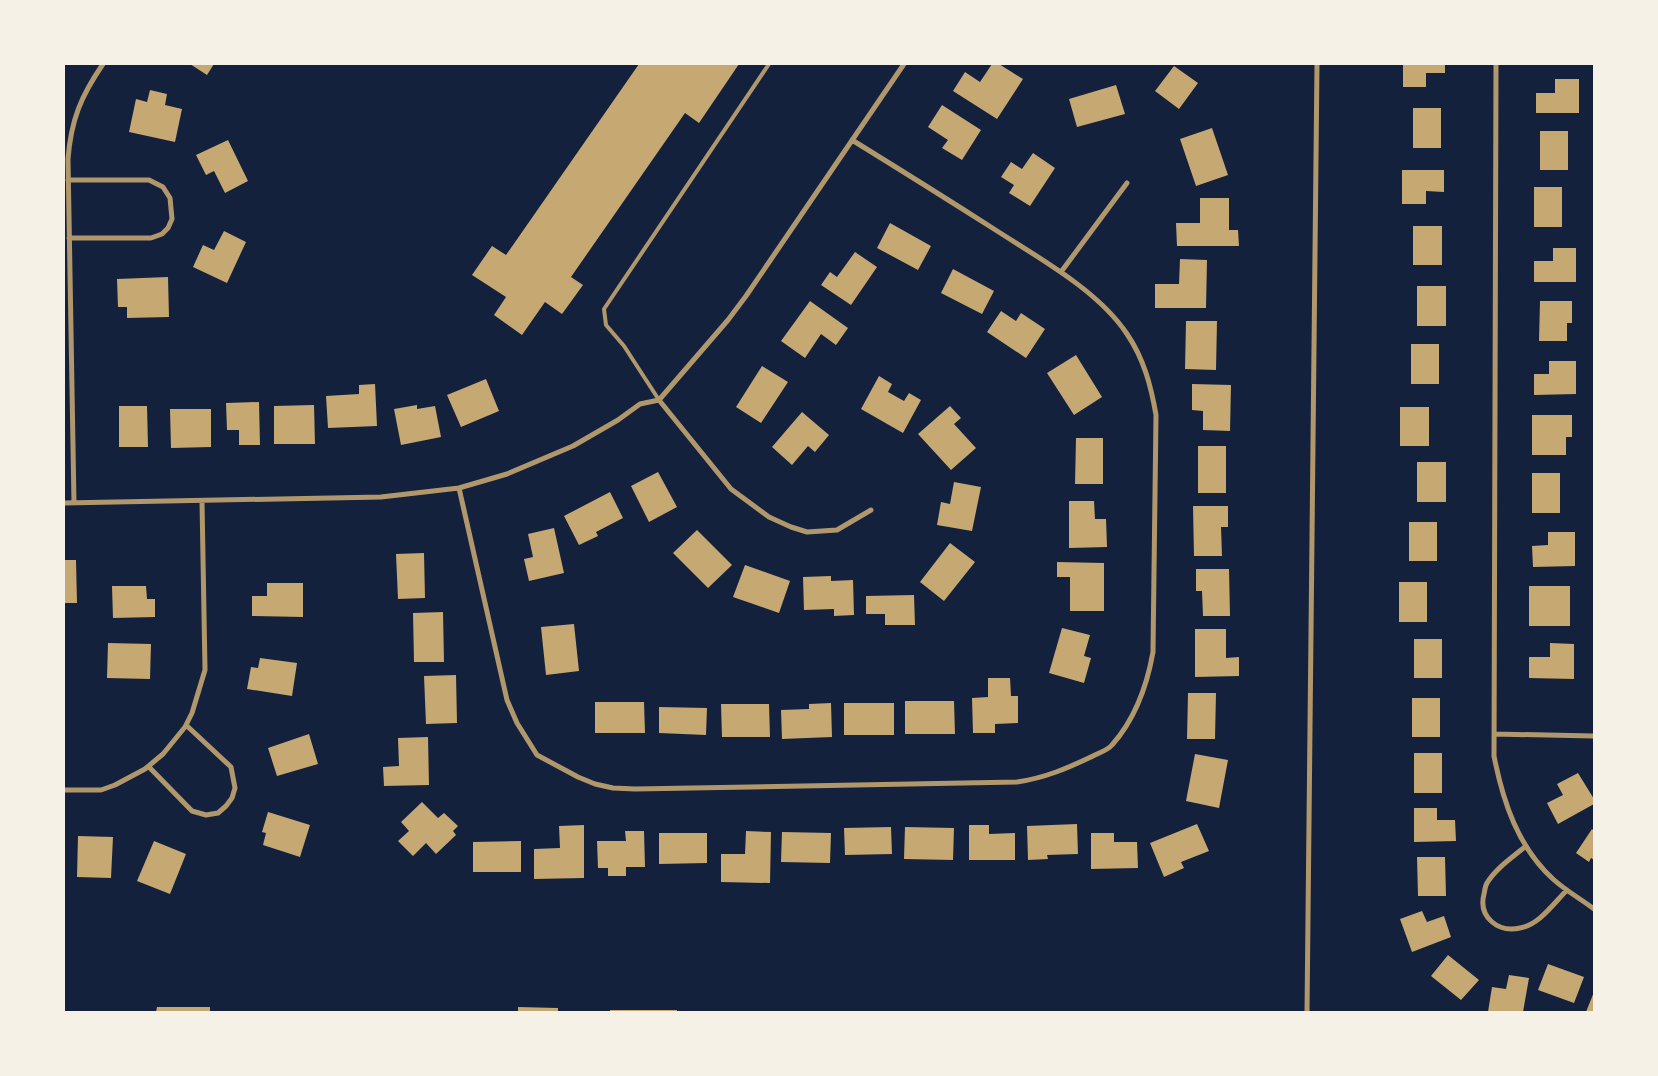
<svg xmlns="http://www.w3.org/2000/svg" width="1658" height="1076" font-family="Lato,sans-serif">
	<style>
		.building { fill: #c6a872 }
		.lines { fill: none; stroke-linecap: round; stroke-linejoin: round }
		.service { stroke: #b1986c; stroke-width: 4 }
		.minor { stroke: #b1986c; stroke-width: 5 }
	</style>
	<rect width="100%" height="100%" fill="#14213d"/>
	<path class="building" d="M 190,64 L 214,64 L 207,75 Z
		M 639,64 L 739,64 L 699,123 L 685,113 L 571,277 L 583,285 L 562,314 L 545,302 L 522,335 L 494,315 L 506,297 L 472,275 L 492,246 L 506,255 Z
		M 992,64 L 999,64 L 1023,79 L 997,119 L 953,91 L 965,72 L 980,82 Z
		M 1403,64 L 1445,64 L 1445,73 L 1426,73 L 1426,87 L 1403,87 Z
		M 1174,66 L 1198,83 L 1179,109 L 1155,91 Z
		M 1555,79 L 1579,79 L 1579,113 L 1536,113 L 1536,93 L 1555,93 Z
		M 1116,85 L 1125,114 L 1077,127 L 1069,99 Z
		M 150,90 L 167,94 L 165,105 L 182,109 L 175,142 L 129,132 L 136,99 L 147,102 Z
		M 942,105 L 981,130 L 962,160 L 942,148 L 948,140 L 928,127 Z
		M 1413,108 L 1441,108 L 1441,148 L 1413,148 Z
		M 1212,128 L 1228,175 L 1196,186 L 1180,139 Z
		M 1540,131 L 1568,131 L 1568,170 L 1540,170 Z
		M 228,140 L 248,181 L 225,193 L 214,171 L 206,175 L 196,155 Z
		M 1033,153 L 1055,168 L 1030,206 L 1009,193 L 1014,185 L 1001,177 L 1011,162 L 1022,169 Z
		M 1402,170 L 1444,170 L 1444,192 L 1426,191 L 1426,204 L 1402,204 Z
		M 1534,187 L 1562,187 L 1562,227 L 1534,227 Z
		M 1200,198 L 1229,198 L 1229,230 L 1238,230 L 1239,246 L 1177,246 L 1176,223 L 1200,223 Z
		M 890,223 L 931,246 L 918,270 L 877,248 Z
		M 1413,226 L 1442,226 L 1442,265 L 1413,265 Z
		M 224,231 L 246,242 L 227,283 L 193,267 L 203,245 L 214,250 Z
		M 1553,248 L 1576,248 L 1576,282 L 1534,282 L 1534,261 L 1553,261 Z
		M 855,252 L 877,267 L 851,305 L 821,285 L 830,272 L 837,277 Z
		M 1180,259 L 1207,260 L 1206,308 L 1155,308 L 1155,284 L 1179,284 Z
		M 953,269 L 994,291 L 982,314 L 941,293 Z
		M 168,277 L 169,317 L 127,318 L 127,307 L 118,307 L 117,279 Z
		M 1417,286 L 1446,286 L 1446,326 L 1417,326 Z
		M 810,301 L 848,328 L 836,345 L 821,334 L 805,358 L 781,341 Z
		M 1540,301 L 1572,301 L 1572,323 L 1567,323 L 1567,341 L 1539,341 Z
		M 1001,311 L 1016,321 L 1021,313 L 1045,329 L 1026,358 L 987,332 Z
		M 1186,321 L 1217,321 L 1216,370 L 1185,369 Z
		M 1411,344 L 1439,344 L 1439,384 L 1411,384 Z
		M 1076,355 L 1102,397 L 1074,415 L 1047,373 Z
		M 1549,361 L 1576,361 L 1576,394 L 1534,395 L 1534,374 L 1549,374 Z
		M 762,366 L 788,382 L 761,423 L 736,407 Z
		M 879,376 L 892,384 L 888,392 L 904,401 L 909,393 L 921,400 L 903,433 L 861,409 Z
		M 486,379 L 499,411 L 461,427 L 447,395 Z
		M 375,384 L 377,426 L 328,428 L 326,396 L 359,394 L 359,385 Z
		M 1192,384 L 1231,385 L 1230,431 L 1203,430 L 1203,411 L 1192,410 Z
		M 259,402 L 260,445 L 239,445 L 239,430 L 227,430 L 226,403 Z
		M 314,405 L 315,444 L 274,444 L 274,406 Z
		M 417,405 L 417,409 L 435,406 L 441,437 L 401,445 L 394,409 Z
		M 119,406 L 147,406 L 148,447 L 119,447 Z
		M 950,406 L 961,418 L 954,424 L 976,448 L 951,470 L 918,434 Z
		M 1400,407 L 1429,407 L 1429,446 L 1400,446 Z
		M 170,409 L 211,409 L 211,447 L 171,448 Z
		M 802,412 L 829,435 L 815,452 L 808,446 L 792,465 L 772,447 Z
		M 1532,415 L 1572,415 L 1572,437 L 1566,437 L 1566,455 L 1532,455 Z
		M 1076,438 L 1103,438 L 1103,484 L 1075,484 Z
		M 1198,446 L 1226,446 L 1226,493 L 1198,493 Z
		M 1417,462 L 1446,462 L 1446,502 L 1417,502 Z
		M 658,472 L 677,507 L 649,522 L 631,486 Z
		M 1532,473 L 1560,473 L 1560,513 L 1532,513 Z
		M 954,482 L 981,487 L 972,531 L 937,525 L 941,502 L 950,504 Z
		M 610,492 L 623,518 L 596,532 L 598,536 L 579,545 L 564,516 Z
		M 1069,501 L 1094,501 L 1095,519 L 1106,519 L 1107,547 L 1069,548 Z
		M 1193,506 L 1228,506 L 1228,527 L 1221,527 L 1222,556 L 1194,556 Z
		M 1409,522 L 1437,522 L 1437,561 L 1409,561 Z
		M 554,528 L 564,573 L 529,581 L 524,559 L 533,557 L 528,534 Z
		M 697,530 L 732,565 L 708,588 L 673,553 Z
		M 1548,532 L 1575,532 L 1575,566 L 1533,567 L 1532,546 L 1548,545 Z
		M 950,543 L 975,562 L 944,601 L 920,582 Z
		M 424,553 L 425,598 L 398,599 L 396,554 Z
		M 64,560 L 76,560 L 77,603 L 64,603 Z
		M 1057,562 L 1104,563 L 1104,611 L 1070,611 L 1070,577 L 1057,577 Z
		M 745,565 L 790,581 L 779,613 L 733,597 Z
		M 1196,569 L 1229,569 L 1230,616 L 1203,616 L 1202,591 L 1196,591 Z
		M 831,576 L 831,581 L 853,580 L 854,615 L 834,616 L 834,609 L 804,610 L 803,577 Z
		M 1399,582 L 1427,582 L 1427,622 L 1399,622 Z
		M 267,583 L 303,583 L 303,617 L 252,616 L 252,596 L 267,596 Z
		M 112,586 L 146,586 L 147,599 L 155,599 L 155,617 L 113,618 Z
		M 1529,586 L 1570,586 L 1570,626 L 1529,626 Z
		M 914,595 L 915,625 L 885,625 L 885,614 L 866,614 L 866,596 Z
		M 443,612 L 444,662 L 414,662 L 413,613 Z
		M 574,624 L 579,671 L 546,675 L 541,627 Z
		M 1062,628 L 1090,635 L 1084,656 L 1091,658 L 1084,683 L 1049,673 Z
		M 1195,629 L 1226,629 L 1226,658 L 1239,657 L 1239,676 L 1195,677 Z
		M 1414,639 L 1442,639 L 1442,678 L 1414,678 Z
		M 108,643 L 151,644 L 150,679 L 107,678 Z
		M 1550,643 L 1574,644 L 1574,679 L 1529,678 L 1529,657 L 1550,657 Z
		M 260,658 L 297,663 L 292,696 L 247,689 L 251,667 L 258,668 Z
		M 456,675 L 457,723 L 426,724 L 424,676 Z
		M 988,678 L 1010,678 L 1011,696 L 1018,696 L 1018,723 L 995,724 L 995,733 L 973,733 L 972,698 L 988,697 Z
		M 1188,693 L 1216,693 L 1215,739 L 1187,739 Z
		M 1412,698 L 1440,698 L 1440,737 L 1412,737 Z
		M 905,701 L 954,701 L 955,734 L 905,734 Z
		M 595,702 L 644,702 L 645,733 L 595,733 Z
		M 831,703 L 832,737 L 782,739 L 781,710 L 809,709 L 809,704 Z
		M 844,703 L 894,703 L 894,735 L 844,735 Z
		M 721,704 L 769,704 L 770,737 L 722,737 Z
		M 659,707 L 707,708 L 706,735 L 659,733 Z
		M 309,734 L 318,764 L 277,776 L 268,748 Z
		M 428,737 L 429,785 L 384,786 L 383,767 L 399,766 L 398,738 Z
		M 1414,753 L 1442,753 L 1442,793 L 1414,793 Z
		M 1195,754 L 1228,760 L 1219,808 L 1186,801 Z
		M 1578,773 L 1594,799 L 1594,804 L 1558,824 L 1547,803 L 1563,795 L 1557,784 Z
		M 422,802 L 438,818 L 444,813 L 458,826 L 453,831 L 456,835 L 436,854 L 426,843 L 413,856 L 398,841 L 409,831 L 401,822 Z
		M 1414,808 L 1437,808 L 1437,820 L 1455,820 L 1456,841 L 1414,842 Z
		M 268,812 L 310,825 L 300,857 L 263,845 L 266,833 L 262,832 Z
		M 1077,824 L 1078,854 L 1047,855 L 1048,859 L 1028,860 L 1027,826 Z
		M 1197,824 L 1209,851 L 1181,862 L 1184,868 L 1164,877 L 1150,843 Z
		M 584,825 L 584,878 L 534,879 L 534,849 L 560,848 L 559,826 Z
		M 969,825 L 989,825 L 989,834 L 1015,833 L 1015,860 L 969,860 Z
		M 891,827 L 892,854 L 845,855 L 844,828 Z
		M 905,827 L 954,828 L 953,860 L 904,859 Z
		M 1592,829 L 1594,831 L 1594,860 L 1591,858 L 1589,862 L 1576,853 Z
		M 625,831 L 644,831 L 645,867 L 626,867 L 626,876 L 608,876 L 608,868 L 598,868 L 597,841 L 626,841 Z
		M 746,831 L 771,832 L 770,883 L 721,882 L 721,854 L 745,854 Z
		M 782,832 L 831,833 L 830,863 L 781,862 Z
		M 659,833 L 707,833 L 707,863 L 659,864 Z
		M 1091,833 L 1114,833 L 1114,842 L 1137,842 L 1138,868 L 1091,869 Z
		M 78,836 L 113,837 L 111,878 L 77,877 Z
		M 154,841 L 186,854 L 170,894 L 137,881 Z
		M 521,841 L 521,872 L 473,872 L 473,842 Z
		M 1417,857 L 1445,857 L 1446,896 L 1418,896 Z
		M 1422,911 L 1427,922 L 1444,916 L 1451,937 L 1412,952 L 1400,919 Z
		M 1448,955 L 1479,980 L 1461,1000 L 1431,976 Z
		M 1548,964 L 1584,977 L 1574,1003 L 1538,990 Z
		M 1509,975 L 1529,978 L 1523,1012 L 1488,1012 L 1492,987 L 1506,989 Z
		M 1594,992 L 1594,1012 L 1586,1012 Z
		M 157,1007 L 210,1007 L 210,1012 L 156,1012 Z
		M 518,1007 L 558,1008 L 558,1012 L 518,1012 Z
		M 610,1010 L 677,1010 L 677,1012 L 610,1012 Z"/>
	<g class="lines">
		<path class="service" d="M 659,400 L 624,346 L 606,325 L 604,309 L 769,64"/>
		<path class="minor" d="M 1496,64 L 1494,756 C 1503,802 1518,847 1553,879 C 1566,891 1581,899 1594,909
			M 68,180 L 149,180 L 163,187 L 170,198 L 172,219 L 168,228 L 162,234 L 151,238 L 69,238
			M 1061,272 L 1127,183
			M 659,400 L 731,489 L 769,517 L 791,527 L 807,532 L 837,530 L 871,510
			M 459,488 L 507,700 L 517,723 L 537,755 L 578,777 L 595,784 L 613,788 L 635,789 L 1017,782 C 1045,778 1068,768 1093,756 C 1099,753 1108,750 1112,745 C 1136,718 1147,686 1153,652 L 1156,415 C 1151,386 1144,359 1127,334 C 1098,290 1037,257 994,229 C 947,199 899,169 852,140
			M 64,503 L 381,497 L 459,488 L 507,474 L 573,446 L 618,420 L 640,404 L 659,400 L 728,320 L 746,296 L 904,64
			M 74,503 L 68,159 C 71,120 81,96 103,64
			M 1494,734 L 1594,736
			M 149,767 L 192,811 L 206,815 L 218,813 L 226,806 L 232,798 L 235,788 L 231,767 L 186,725
			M 64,790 L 101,790 L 115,785 L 145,769 L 163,754 L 185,727 L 192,713 L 205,670 L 202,501
			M 1526,846 C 1513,857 1496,868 1487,883 C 1485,886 1485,890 1484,894 C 1478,917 1498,933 1520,928 C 1539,925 1554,903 1567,890
			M 1307,1012 L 1317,64"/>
	</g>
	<rect width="1658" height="1076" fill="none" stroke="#f6f1e7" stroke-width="130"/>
</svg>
